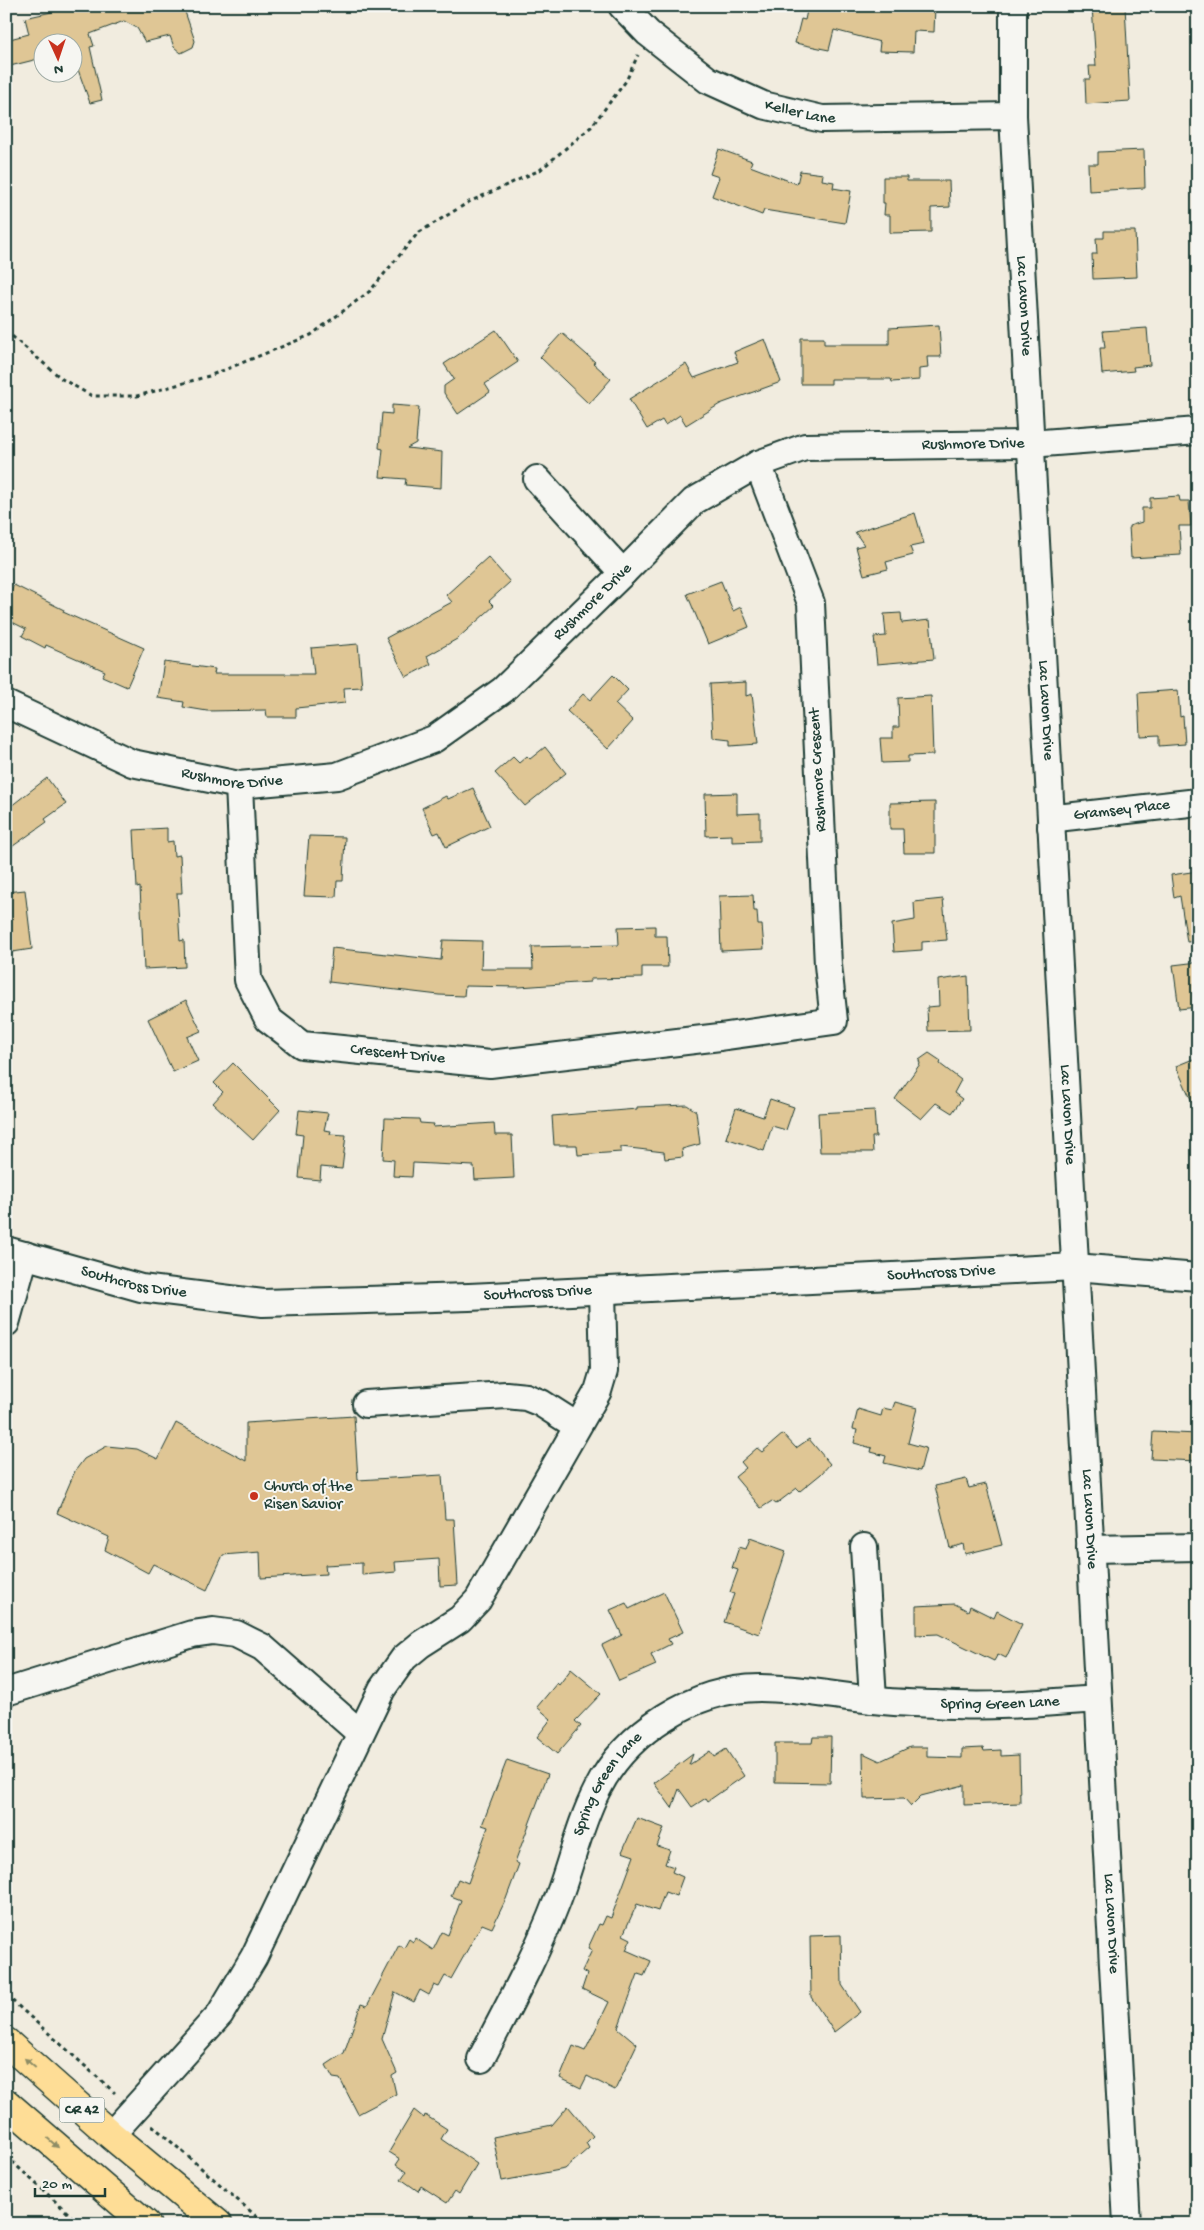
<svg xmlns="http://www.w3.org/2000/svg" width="1204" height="2230" font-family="'Gochi Hand',sans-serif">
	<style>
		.building { fill: #dfc695; stroke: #1f3d34 }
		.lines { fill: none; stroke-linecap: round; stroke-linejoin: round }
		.minor-casing { stroke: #1f3d34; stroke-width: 30 }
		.highway-casing { stroke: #1f3d34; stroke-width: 31 }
		.path { stroke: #1f3d34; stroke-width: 3; stroke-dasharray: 4 4; stroke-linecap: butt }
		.minor { stroke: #f6f6f2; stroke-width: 26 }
		.highway { stroke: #fedd96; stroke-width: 28 }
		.oneway { fill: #8e8d65 }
		.poi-dot { fill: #c8321e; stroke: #f6f6f2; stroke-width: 2 }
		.labels { text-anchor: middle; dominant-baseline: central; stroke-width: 4; stroke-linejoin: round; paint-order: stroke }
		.shield { fill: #f6f6f2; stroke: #60746d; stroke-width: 1 }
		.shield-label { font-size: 15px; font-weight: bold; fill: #1f3d34 }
		.street-label { font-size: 16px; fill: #1f3d34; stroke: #f6f6f2 }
		.poi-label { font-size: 16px; fill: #1f3d34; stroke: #f6f6f2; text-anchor: start }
	</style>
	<rect width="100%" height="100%" fill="#f1ecdf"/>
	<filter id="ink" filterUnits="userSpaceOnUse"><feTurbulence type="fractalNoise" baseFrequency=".02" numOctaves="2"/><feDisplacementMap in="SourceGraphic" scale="10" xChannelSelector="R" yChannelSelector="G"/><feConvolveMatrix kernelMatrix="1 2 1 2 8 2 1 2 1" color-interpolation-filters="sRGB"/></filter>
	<g filter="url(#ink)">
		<path class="building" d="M 78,6 L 183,6 L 195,41 L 193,47 L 181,53 L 174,47 L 170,36 L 145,42 L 137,28 L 124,21 L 90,34 L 94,46 L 90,47 L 102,100 L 90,103 L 72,53 L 72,42 L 42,42 L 42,58 L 6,67 L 6,40 L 29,34 L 25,18 Z
			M 808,6 L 935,6 L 934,32 L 914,31 L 913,52 L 879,51 L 880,42 L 834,30 L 829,50 L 795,43 L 801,19 L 805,20 Z
			M 1092,6 L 1125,6 L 1130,101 L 1086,104 L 1085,79 L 1090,79 L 1089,66 L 1096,66 Z
			M 719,149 L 752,161 L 750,166 L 797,184 L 800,171 L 823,174 L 822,180 L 834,182 L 833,188 L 851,191 L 845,223 L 764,210 L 762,215 L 712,196 L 719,177 L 710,174 Z
			M 1144,150 L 1145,188 L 1089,191 L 1088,164 L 1098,164 L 1098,152 Z
			M 883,177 L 907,177 L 907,181 L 949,181 L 950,207 L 931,208 L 931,232 L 890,233 L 890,215 L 884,215 L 885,203 L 883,203 Z
			M 1104,231 L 1135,231 L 1137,277 L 1093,279 L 1092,254 L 1097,254 L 1096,238 L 1104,238 Z
			M 939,325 L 941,357 L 927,357 L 928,368 L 919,369 L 919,380 L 892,382 L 891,379 L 831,379 L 831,384 L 801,384 L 801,338 L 824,338 L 824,344 L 889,344 L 889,328 Z
			M 1147,328 L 1150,365 L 1133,367 L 1134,371 L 1102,374 L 1100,348 L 1105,348 L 1103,331 Z
			M 496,330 L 518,362 L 485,384 L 490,392 L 458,414 L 444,393 L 444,386 L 454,379 L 444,364 Z
			M 562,333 L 595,362 L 593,363 L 611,379 L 589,404 L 540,357 Z
			M 765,339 L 781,382 L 720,404 L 686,425 L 680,415 L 665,425 L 662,420 L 647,429 L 629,399 L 686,364 L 694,378 L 738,362 L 734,352 Z
			M 392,405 L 419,407 L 416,443 L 407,448 L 442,452 L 441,488 L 405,485 L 406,479 L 380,477 L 383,449 L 379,448 L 382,413 L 392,414 Z
			M 1179,496 L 1180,501 L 1189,501 L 1191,526 L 1179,526 L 1181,555 L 1131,558 L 1129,526 L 1142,522 L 1142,508 L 1150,508 L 1150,498 Z
			M 915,513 L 924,544 L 910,547 L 913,555 L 886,562 L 888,569 L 864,575 L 856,547 L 864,545 L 855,532 Z
			M 488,557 L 510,582 L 489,601 L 494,606 L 457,639 L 427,656 L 431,664 L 406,677 L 386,638 L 452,602 L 446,595 Z
			M 721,581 L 733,611 L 741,607 L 749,627 L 708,644 L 687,594 Z
			M 14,585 L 64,610 L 63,612 L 144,648 L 127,687 L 102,676 L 105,671 L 46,645 L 45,648 L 22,636 L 26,629 L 6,619 L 6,601 Z
			M 901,613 L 902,623 L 930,620 L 934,659 L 877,664 L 874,637 L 886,636 L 884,614 Z
			M 358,644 L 362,687 L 344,688 L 345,703 L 296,708 L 296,717 L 267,717 L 266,710 L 207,711 L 183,707 L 184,702 L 158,698 L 164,662 L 215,669 L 214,674 L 314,674 L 311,648 Z
			M 613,675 L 628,690 L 615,704 L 633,721 L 608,749 L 567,711 L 583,694 L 590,700 Z
			M 746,682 L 746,696 L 752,694 L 758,744 L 730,746 L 730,740 L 713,738 L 710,684 Z
			M 1178,690 L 1180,717 L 1183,716 L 1185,744 L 1159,746 L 1159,735 L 1140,736 L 1138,693 Z
			M 931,696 L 933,755 L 908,756 L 908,762 L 882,763 L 880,738 L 893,738 L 893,727 L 899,727 L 898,698 Z
			M 545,747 L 566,773 L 525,806 L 495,773 L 513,757 L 519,763 L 527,756 L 530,759 Z
			M 47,778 L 66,804 L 45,819 L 47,822 L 6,851 L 6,810 Z
			M 473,788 L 490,826 L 446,847 L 439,832 L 434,834 L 422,808 L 446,796 L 448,799 Z
			M 737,793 L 737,814 L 760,813 L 760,841 L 732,842 L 732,835 L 706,836 L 705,794 Z
			M 935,802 L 935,853 L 904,853 L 903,829 L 890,829 L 890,803 Z
			M 167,828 L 167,842 L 173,841 L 174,856 L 180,855 L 182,893 L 177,893 L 180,941 L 184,940 L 185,967 L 144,969 L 140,887 L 137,888 L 134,830 Z
			M 309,836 L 345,837 L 343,881 L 337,881 L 336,897 L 304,896 Z
			M 1198,871 L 1198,941 L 1187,942 L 1180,896 L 1174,898 L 1171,875 Z
			M 25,890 L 32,949 L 6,953 L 6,892 Z
			M 753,895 L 754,911 L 757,911 L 758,925 L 762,925 L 764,949 L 721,951 L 719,896 Z
			M 943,899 L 947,940 L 922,942 L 922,950 L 894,952 L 892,924 L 915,920 L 914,902 Z
			M 655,926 L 655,936 L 667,936 L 668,967 L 642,967 L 642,978 L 590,979 L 590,982 L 519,987 L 465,986 L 464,996 L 439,995 L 329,982 L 332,948 L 441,960 L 443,940 L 482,941 L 481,969 L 533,969 L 532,947 L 619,945 L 618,927 Z
			M 1198,962 L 1198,1007 L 1179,1009 L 1173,965 Z
			M 968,976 L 970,1030 L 928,1031 L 927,1007 L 939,1006 L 938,980 Z
			M 186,1000 L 201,1031 L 187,1037 L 198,1061 L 173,1072 L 148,1019 Z
			M 929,1053 L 941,1061 L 940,1064 L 961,1080 L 954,1093 L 962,1099 L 952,1113 L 936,1103 L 921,1119 L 895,1099 L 920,1064 L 919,1060 Z
			M 1198,1057 L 1198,1115 L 1176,1066 Z
			M 233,1063 L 280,1110 L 253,1140 L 213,1103 L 223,1092 L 214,1083 Z
			M 770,1099 L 794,1107 L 786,1130 L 772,1126 L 764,1151 L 726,1138 L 736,1108 L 763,1117 Z
			M 687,1105 L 696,1111 L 700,1144 L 682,1149 L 683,1157 L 665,1159 L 664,1152 L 621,1147 L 621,1152 L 578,1155 L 577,1145 L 554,1145 L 552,1116 L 637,1109 L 637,1107 Z
			M 299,1110 L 328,1113 L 324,1130 L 331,1131 L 330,1134 L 346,1135 L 342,1169 L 321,1167 L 320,1180 L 299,1178 L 303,1135 L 296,1134 Z
			M 874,1110 L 876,1137 L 872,1137 L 873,1152 L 820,1152 L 818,1113 Z
			M 385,1118 L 419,1119 L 420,1123 L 434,1124 L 433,1127 L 494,1123 L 495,1135 L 512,1135 L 514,1178 L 475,1180 L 474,1166 L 413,1163 L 412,1177 L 393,1176 L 394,1160 L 383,1159 Z
			M 895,1402 L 917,1408 L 908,1443 L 926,1448 L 920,1471 L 884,1463 L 886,1456 L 871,1452 L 872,1448 L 854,1443 L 857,1430 L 853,1429 L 858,1409 L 881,1416 L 883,1408 L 892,1410 Z
			M 354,1416 L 358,1480 L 442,1475 L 445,1519 L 454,1519 L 458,1585 L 440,1586 L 439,1559 L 395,1562 L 396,1572 L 362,1575 L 362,1563 L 325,1565 L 326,1574 L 261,1578 L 260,1552 L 223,1555 L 207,1590 L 153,1564 L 148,1573 L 105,1550 L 109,1537 L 57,1513 L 75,1471 L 84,1459 L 107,1446 L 137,1449 L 158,1459 L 176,1423 L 246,1461 L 246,1423 Z
			M 1153,1432 L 1198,1434 L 1198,1461 L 1151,1459 Z
			M 783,1434 L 796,1448 L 809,1439 L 830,1464 L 821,1474 L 800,1491 L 797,1488 L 776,1504 L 772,1501 L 761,1508 L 735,1477 L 746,1468 L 741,1462 L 757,1448 L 762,1452 Z
			M 966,1479 L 969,1488 L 986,1484 L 1002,1545 L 965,1554 L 963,1544 L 950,1548 L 935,1486 Z
			M 750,1538 L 786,1551 L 759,1634 L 724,1622 L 734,1594 L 730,1592 L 738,1570 L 732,1568 L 739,1547 L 746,1549 Z
			M 664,1592 L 683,1632 L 668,1639 L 671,1644 L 651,1654 L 656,1665 L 619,1681 L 602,1645 L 622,1635 L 610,1610 L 626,1603 L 629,1609 Z
			M 955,1604 L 968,1611 L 970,1606 L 994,1618 L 997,1611 L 1022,1624 L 1006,1658 L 998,1654 L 994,1661 L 938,1634 L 916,1635 L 916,1606 Z
			M 571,1669 L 601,1694 L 575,1721 L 581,1726 L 557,1754 L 537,1737 L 551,1719 L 537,1707 L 557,1683 L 559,1685 Z
			M 813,1737 L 831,1737 L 830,1783 L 775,1782 L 775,1743 L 812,1743 Z
			M 910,1747 L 927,1747 L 927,1757 L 962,1758 L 962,1749 L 983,1748 L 984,1751 L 1001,1750 L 1001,1756 L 1019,1755 L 1020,1803 L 964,1805 L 964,1785 L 921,1796 L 911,1806 L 904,1798 L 864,1799 L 863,1753 L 880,1761 Z
			M 726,1749 L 744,1776 L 708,1801 L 706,1798 L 692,1807 L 679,1789 L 672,1808 L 654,1783 L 693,1754 L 689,1765 L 710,1751 L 714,1757 Z
			M 507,1760 L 548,1774 L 515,1862 L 519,1864 L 506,1899 L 492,1928 L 482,1924 L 451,1979 L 445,1976 L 439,1987 L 434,1985 L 429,1995 L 420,1990 L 414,2002 L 395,1992 L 382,2039 L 397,2073 L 392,2076 L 396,2094 L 358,2114 L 340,2079 L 333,2078 L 326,2065 L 344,2053 L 361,2004 L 367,2006 L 399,1945 L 404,1948 L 409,1939 L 413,1942 L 415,1938 L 433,1950 L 442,1932 L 448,1935 L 461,1900 L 451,1896 L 458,1879 L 468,1883 L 488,1827 L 482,1825 Z
			M 637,1818 L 664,1828 L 657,1846 L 670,1850 L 665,1864 L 674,1867 L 672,1872 L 683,1877 L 676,1896 L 665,1892 L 658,1911 L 637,1904 L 623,1935 L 631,1939 L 626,1950 L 651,1961 L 644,1976 L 638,1974 L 618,2028 L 637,2044 L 615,2090 L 587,2076 L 581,2088 L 560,2078 L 573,2046 L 585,2051 L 609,2002 L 582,1989 L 587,1974 L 582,1971 L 592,1950 L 588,1948 L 599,1924 L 602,1925 L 606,1916 L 611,1918 L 634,1856 L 622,1852 Z
			M 841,1935 L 842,1985 L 860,2012 L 834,2032 L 811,1997 L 810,1936 Z
			M 568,2106 L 593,2136 L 586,2143 L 589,2148 L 565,2169 L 502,2181 L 493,2137 L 552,2125 Z
			M 414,2110 L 424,2118 L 425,2115 L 447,2129 L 441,2139 L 477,2164 L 459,2194 L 455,2191 L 447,2203 L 421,2186 L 418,2191 L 401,2179 L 406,2172 L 396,2165 L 400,2159 L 389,2152 Z"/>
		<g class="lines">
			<defs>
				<g id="minor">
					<path id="s1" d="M 622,6 L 648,33 L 708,80 L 763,105 L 822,119 L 1013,116"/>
					<path id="s2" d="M 1013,6 L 1013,116 L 1127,2224"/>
					<path d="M 537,479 L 623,573"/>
					<path id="s3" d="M 6,704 L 132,763 L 239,785 L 337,776 L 434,739 L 503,690 L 623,573 L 694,501 L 758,464 L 805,447 L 1030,444 L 1198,431"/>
					<path id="s4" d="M 239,785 L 248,980 L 268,1019 L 302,1045 L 490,1064 L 720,1037 L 834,1021 L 828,965 L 811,603 L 758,464"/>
					<path id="s5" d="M 1051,827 L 1057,818 L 1198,802"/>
					<path id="s6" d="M 6,1250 L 141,1288 L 263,1303 L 469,1297 L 1075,1267 L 1198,1277"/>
					<path d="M 6,1323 L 25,1255"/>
					<path d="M 366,1404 L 506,1395 L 526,1397 L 541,1403 L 577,1426"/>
					<path d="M 864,1547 L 873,1700"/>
					<path d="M 1090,1549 L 1198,1547"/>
					<path d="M 6,1692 L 192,1634 L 213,1631 L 236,1634 L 262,1647 L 360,1733"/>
					<path id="s7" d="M 481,2059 C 508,2007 536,1956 557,1901 C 571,1865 579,1825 597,1790 C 626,1732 694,1688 760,1688 C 797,1688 835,1696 872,1700 C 893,1703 914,1703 935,1704 C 989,1708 1043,1703 1098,1699"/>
					<path d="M 111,2135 L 220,2014 L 254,1957 L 382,1689 L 404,1658 L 421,1644 L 460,1619 L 478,1600 L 598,1391 L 604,1371 L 602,1291"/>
				</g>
				<path id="highway" d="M 6,2042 L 111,2135 L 218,2224
					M 6,2103 L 146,2224"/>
			</defs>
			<use href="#minor" class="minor-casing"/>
			<use href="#highway" class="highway-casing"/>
			<path class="path" d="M 6,331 L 62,379 L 92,396 L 137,396 L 209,376 L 311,335 L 370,291 L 418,233 L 469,202 L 540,170 L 591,127 L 626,81 L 638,55
				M 6,1995 L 115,2093
				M 152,2125 L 265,2224
				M 6,2156 L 80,2224"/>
			<use href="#minor" class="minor"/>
			<use href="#highway" class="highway"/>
		</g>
		<defs><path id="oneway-solid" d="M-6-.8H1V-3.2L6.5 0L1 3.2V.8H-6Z" transform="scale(1.25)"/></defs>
		<g class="oneway">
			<use href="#oneway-solid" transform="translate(30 2063) rotate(-139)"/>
			<use href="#oneway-solid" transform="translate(53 2143) rotate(41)"/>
		</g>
	</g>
	<circle class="poi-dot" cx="254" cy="1496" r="5"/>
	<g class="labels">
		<rect class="shield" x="59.5" y="2097.5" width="45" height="25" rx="4"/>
		<g class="shield-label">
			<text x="82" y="2110">CR 42</text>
		</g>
		<g class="street-label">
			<text stroke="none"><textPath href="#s1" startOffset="212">Keller Lane</textPath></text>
			<text stroke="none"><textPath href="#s2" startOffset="300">Lac Lavon Drive</textPath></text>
			<text stroke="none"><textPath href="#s3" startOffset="1096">Rushmore Drive</textPath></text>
			<text stroke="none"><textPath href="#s3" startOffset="661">Rushmore Drive</textPath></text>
			<text stroke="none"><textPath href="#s2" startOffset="705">Lac Lavon Drive</textPath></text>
			<text transform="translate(819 770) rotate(-93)">Rushmore Crescent</text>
			<text stroke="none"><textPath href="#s3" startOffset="241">Rushmore Drive</textPath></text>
			<text stroke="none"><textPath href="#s5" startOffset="76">Gramsey Place</textPath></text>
			<text stroke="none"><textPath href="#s4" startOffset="378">Crescent Drive</textPath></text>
			<text stroke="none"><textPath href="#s2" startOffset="1110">Lac Lavon Drive</textPath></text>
			<text stroke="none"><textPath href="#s6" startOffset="942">Southcross Drive</textPath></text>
			<text stroke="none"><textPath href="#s6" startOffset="132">Southcross Drive</textPath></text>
			<text stroke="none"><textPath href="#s6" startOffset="538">Southcross Drive</textPath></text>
			<text stroke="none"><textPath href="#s2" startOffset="1515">Lac Lavon Drive</textPath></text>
			<text stroke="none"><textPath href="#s7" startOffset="736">Spring Green Lane</textPath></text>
			<text stroke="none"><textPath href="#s7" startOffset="304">Spring Green Lane</textPath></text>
			<text stroke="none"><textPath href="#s2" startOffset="1920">Lac Lavon Drive</textPath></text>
		</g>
		<g class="poi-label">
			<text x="264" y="1487">Church of the<tspan x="264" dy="18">Risen Savior</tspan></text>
		</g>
	</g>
	<rect width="1204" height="2230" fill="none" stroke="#f6f6f2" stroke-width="25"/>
	<rect x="12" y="12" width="1179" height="2205" fill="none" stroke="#1f3d34" stroke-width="2" filter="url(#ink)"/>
	<g transform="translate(58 58) rotate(177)"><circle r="24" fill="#f6f6f2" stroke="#a0aca6"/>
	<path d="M0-4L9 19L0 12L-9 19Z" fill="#c8321e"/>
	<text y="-8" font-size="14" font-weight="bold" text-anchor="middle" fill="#1f3d34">N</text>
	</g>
	<path d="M35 2188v8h70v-8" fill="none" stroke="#1f3d34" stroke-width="2.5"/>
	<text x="42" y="2188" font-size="15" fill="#1f3d34" stroke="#f6f6f2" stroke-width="4" paint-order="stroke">20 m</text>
</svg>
